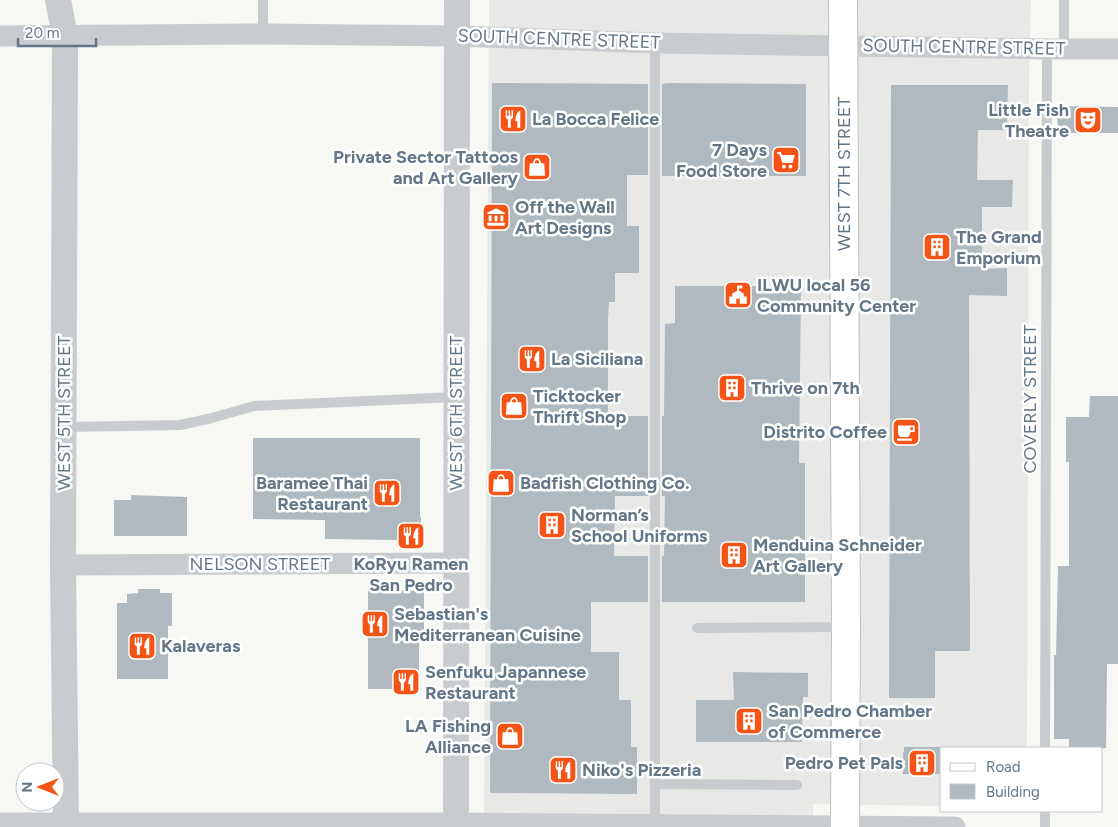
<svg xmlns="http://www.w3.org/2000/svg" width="1118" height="827" font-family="Figtree,sans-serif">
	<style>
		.built { fill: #e8e9e7 }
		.building { fill: #b0b9bf }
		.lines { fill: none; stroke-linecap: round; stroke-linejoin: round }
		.secondary-casing { stroke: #babfc4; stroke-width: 30 }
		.service { stroke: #c9cccf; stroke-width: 10 }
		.minor { stroke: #c9cccf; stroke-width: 21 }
		.tertiary { stroke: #c9cccf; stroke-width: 26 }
		.secondary { stroke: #fff; stroke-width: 28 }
		.labels { text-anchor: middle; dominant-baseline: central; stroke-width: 5; stroke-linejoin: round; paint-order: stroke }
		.street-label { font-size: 18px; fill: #637688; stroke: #fff }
		.poi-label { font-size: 18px; font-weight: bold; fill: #637688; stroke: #fff; text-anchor: start }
	</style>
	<rect width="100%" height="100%" fill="#f7f7f3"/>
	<path class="built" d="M 489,0 L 1031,0 L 1029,74 L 1027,748 L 942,748 L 942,806 L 813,804 L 813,827 L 484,827 Z"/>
	<path class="building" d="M 492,83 L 648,84 L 648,175 L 627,175 L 627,226 L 639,226 L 639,273 L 615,273 L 615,302 L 609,302 L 608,319 L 608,416 L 648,416 L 648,496 L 615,496 L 614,556 L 648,556 L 648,602 L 591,602 L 591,652 L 619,652 L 619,700 L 631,700 L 631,747 L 637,747 L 637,794 L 490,793 Z
		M 667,83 L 806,84 L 806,176 L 662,176 L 662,84 Z
		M 891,85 L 1008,85 L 1007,130 L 978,130 L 977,180 L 1013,180 L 1012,207 L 982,207 L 982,269 L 1007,268 L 1007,296 L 969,295 L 970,651 L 935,651 L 935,698 L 889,698 Z
		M 1057,106 L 1118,107 L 1118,133 L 1058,133 Z
		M 675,286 L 801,286 L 799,463 L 805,463 L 805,602 L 662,602 L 662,556 L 664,556 L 665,496 L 662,496 L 662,416 L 664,416 L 665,324 L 675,323 Z
		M 1090,396 L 1118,396 L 1118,664 L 1107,664 L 1106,748 L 1069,748 L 1069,739 L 1054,739 L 1054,655 L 1056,655 L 1058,566 L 1069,566 L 1069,462 L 1066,462 L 1066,417 L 1089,417 Z
		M 253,438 L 420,438 L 420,517 L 421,517 L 421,538 L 419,538 L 419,540 L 418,540 L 418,543 L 397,543 L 397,540 L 325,539 L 325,520 L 253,519 Z
		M 131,495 L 187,497 L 187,536 L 114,536 L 114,500 L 131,500 Z
		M 138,589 L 160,589 L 160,593 L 172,593 L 172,626 L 168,626 L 168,679 L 117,679 L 117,603 L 127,603 L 127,594 L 138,593 Z
		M 368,589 L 424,591 L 424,638 L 419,638 L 419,689 L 368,689 Z
		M 733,672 L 808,673 L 808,697 L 803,697 L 802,742 L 696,742 L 696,700 L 734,700 Z
		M 904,747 L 942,747 L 942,774 L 903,774 L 903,752 L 904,752 Z"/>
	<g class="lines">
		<defs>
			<path id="secondary" d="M 843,0 L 846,627 L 845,827"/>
		</defs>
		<use href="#secondary" class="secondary-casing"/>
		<path class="service" d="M 263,0 L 263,34
			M 1064,0 L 1064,49
			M 65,427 L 180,425 L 208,419 L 254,406 L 456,397
			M 697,628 L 845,627
			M 1045,748 L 1047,49
			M 655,784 L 797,785
			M 655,824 L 655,43
			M 1045,827 L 1045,811"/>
		<path class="minor" d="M 0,36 L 263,34 L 457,36 L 655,43 L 1047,49 L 1118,49
			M 63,565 L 456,563
			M 0,823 L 456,823 L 955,827"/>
		<path class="tertiary" d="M 58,0 L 65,36 L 63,565 L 66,827
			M 456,827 L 457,0"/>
		<use href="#secondary" class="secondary"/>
	</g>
	<defs>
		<symbol id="restaurant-square" viewBox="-11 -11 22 22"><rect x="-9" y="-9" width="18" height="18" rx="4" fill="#f45517" stroke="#fff"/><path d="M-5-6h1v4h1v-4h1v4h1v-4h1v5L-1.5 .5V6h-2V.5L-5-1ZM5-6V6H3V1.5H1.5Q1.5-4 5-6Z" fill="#fff"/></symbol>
		<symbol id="theatre-square" viewBox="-11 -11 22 22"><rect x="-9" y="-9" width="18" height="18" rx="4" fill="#f45517" stroke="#fff"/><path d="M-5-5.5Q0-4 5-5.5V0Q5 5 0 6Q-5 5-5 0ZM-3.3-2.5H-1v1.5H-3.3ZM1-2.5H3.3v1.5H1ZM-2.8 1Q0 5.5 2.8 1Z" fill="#fff"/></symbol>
		<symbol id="supermarket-square" viewBox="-11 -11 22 22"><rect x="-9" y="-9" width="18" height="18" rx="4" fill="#f45517" stroke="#fff"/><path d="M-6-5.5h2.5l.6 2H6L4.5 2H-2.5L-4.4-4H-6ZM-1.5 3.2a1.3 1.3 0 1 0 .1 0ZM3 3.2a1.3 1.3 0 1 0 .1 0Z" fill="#fff"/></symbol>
		<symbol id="shop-square" viewBox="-11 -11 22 22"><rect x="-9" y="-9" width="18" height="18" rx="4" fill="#f45517" stroke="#fff"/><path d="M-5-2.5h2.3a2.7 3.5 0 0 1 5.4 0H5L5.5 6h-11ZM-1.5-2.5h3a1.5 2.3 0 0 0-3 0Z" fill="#fff"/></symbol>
		<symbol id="museum-square" viewBox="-11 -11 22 22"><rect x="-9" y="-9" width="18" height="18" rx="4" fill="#f45517" stroke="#fff"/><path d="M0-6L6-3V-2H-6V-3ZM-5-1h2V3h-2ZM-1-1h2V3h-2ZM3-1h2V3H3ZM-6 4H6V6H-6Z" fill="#fff"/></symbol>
		<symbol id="building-square" viewBox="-11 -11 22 22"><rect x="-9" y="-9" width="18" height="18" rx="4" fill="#f45517" stroke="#fff"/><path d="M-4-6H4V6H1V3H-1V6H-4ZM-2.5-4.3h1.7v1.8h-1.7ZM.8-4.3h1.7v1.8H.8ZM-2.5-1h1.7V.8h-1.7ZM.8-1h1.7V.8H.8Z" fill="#fff"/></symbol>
		<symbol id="civic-square" viewBox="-11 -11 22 22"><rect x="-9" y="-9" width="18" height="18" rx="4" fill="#f45517" stroke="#fff"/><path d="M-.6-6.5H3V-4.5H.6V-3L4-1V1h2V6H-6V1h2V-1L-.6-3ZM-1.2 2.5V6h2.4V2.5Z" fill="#fff"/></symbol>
		<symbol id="cafe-square" viewBox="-11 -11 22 22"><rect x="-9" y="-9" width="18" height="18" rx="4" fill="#f45517" stroke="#fff"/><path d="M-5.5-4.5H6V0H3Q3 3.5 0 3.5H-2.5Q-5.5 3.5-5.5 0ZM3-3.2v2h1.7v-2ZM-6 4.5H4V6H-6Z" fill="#fff"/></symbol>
	</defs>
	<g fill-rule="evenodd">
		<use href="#restaurant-square" x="497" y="103" width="32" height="32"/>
		<use href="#theatre-square" x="1072" y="104" width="32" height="32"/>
		<use href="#supermarket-square" x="770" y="144" width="32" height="32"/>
		<use href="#shop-square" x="521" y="151" width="32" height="32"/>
		<use href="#museum-square" x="480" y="201" width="32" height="32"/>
		<use href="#building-square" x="921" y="231" width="32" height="32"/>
		<use href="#civic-square" x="722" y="279" width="32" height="32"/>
		<use href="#restaurant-square" x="516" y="343" width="32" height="32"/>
		<use href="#building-square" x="716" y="372" width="32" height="32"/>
		<use href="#shop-square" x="498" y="390" width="32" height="32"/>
		<use href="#cafe-square" x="890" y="416" width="32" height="32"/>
		<use href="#shop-square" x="485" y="467" width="32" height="32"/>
		<use href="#restaurant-square" x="371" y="477" width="32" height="32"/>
		<use href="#building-square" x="536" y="509" width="32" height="32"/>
		<use href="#restaurant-square" x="395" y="520" width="32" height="32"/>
		<use href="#building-square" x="718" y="539" width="32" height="32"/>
		<use href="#restaurant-square" x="359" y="608" width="32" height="32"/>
		<use href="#restaurant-square" x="126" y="630" width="32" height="32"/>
		<use href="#restaurant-square" x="390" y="666" width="32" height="32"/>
		<use href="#building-square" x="733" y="705" width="32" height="32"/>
		<use href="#shop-square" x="494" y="720" width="32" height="32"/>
		<use href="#building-square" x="906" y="747" width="32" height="32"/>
		<use href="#restaurant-square" x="547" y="754" width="32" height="32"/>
	</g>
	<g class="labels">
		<g class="street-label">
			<text transform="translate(559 39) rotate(2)">SOUTH CENTRE STREET</text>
			<text transform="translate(964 47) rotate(1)">SOUTH CENTRE STREET</text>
			<text transform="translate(844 174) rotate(-90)">WEST 7TH STREET</text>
			<text transform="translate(1030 399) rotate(-90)">COVERLY STREET</text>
			<text transform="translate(64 413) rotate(-90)">WEST 5TH STREET</text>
			<text transform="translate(456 413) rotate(-90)">WEST 6TH STREET</text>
			<text x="260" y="564">NELSON STREET</text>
		</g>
		<g class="poi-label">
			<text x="1069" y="110" text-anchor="end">Little Fish<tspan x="1069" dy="21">Theatre</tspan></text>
			<text x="532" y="119">La Bocca Felice</text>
			<text x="767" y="150" text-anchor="end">7 Days<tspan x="767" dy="21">Food Store</tspan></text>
			<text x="518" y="157" text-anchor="end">Private Sector Tattoos<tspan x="518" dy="21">and Art Gallery</tspan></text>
			<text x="515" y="207">Off the Wall<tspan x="515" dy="21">Art Designs</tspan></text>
			<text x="956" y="237">The Grand<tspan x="956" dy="21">Emporium</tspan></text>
			<text x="757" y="285">ILWU local 56<tspan x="757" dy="21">Community Center</tspan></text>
			<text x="551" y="359">La Siciliana</text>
			<text x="751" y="388">Thrive on 7th</text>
			<text x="533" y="396">Ticktocker<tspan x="533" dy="21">Thrift Shop</tspan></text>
			<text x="887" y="432" text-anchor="end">Distrito Coffee</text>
			<text x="368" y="483" text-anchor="end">Baramee Thai<tspan x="368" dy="21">Restaurant</tspan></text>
			<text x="520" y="483">Badfish Clothing Co.</text>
			<text x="571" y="515">Norman’s<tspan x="571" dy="21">School Uniforms</tspan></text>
			<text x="753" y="545">Menduina Schneider<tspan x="753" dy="21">Art Gallery</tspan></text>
			<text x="411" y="564" text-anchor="middle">KoRyu Ramen<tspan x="411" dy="21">San Pedro</tspan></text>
			<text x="394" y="614">Sebastian's<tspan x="394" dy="21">Mediterranean Cuisine</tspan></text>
			<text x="161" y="646">Kalaveras</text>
			<text x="425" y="672">Senfuku Japannese<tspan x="425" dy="21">Restaurant</tspan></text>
			<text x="768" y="711">San Pedro Chamber<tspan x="768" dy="21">of Commerce</tspan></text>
			<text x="491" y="726" text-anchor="end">LA Fishing<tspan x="491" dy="21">Alliance</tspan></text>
			<text x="903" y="763" text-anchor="end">Pedro Pet Pals</text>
			<text x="582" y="770">Niko's Pizzeria</text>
		</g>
	</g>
	<rect x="940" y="747" width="162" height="65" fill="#ffffff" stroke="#c1c8cf"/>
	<rect x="950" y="763" width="25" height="8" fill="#ffffff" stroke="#c1c8cf"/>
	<text x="986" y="772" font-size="15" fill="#637688">Road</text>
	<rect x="950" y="784" width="25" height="15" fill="#b0b9bf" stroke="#c1c8cf"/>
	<text x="986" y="797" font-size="15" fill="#637688">Building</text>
	<g transform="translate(40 787) rotate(270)"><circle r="24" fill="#ffffff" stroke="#c1c8cf"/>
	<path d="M0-4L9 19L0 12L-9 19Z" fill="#f45517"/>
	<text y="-8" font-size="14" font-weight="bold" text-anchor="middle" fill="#637688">N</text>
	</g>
	<path d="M18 38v8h78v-8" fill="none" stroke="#637688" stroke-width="2.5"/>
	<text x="25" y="38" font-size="15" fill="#637688" stroke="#ffffff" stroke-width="4" paint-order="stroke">20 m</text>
</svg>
